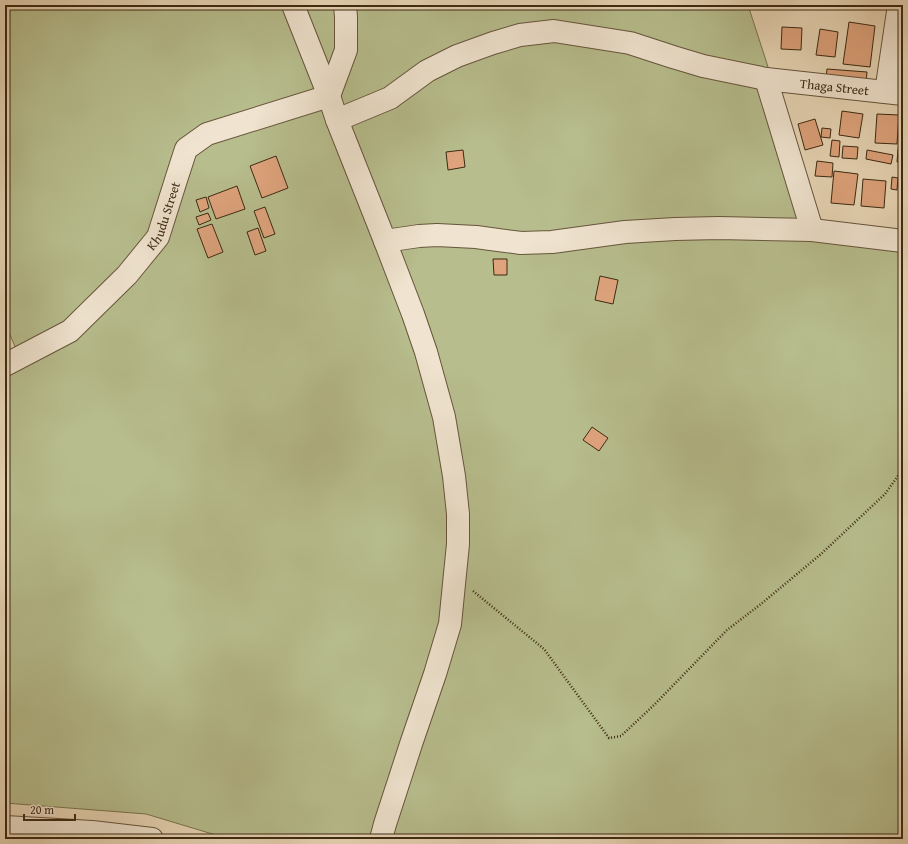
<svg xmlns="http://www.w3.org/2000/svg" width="908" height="844" font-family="'Gentium Book Plus',serif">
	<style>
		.green { fill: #b7bd8d; stroke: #7a7450 }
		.building { fill: #dfa47d; stroke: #3c2a13 }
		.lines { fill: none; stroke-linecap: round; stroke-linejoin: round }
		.minor-casing { stroke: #67553c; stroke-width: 24 }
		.path { stroke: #3c2a13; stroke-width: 2.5; stroke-dasharray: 1 2; stroke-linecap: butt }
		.minor { stroke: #f0e4d0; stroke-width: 22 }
		.labels { text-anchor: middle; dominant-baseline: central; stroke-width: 3; stroke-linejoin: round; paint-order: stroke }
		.street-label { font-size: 13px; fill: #3c2a13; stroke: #f0e4d0 }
	</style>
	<rect width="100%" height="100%" fill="#e8d6b6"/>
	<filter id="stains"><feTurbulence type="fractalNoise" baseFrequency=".005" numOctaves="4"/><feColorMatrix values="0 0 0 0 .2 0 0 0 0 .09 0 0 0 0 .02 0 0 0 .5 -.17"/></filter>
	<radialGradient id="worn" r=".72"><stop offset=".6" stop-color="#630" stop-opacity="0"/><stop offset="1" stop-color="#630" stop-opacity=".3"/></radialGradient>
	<path class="green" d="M 5,5 L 748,5 L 823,237 L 903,246 L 903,839 L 229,839 L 146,814 L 5,803 L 5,376 L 22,363 L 5,323 Z"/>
	<path class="building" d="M 849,22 L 875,26 L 870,67 L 843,64 Z
		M 782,27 L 802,28 L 801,50 L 781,49 Z
		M 820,29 L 838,32 L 835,57 L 816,55 Z
		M 827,69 L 867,72 L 866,82 L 826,78 Z
		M 842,111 L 863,114 L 859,138 L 839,135 Z
		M 877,114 L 899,115 L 897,144 L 875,143 Z
		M 815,119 L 823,145 L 805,150 L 798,124 Z
		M 822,128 L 831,129 L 830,138 L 821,137 Z
		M 832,140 L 840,141 L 839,157 L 830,156 Z
		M 843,146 L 858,147 L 857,159 L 842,158 Z
		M 898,149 L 903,150 L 903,163 L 897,162 Z
		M 463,150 L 465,167 L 448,170 L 446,152 Z
		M 867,150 L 893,155 L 891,164 L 866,159 Z
		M 276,156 L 288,188 L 262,198 L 250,166 Z
		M 817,161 L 833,163 L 832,177 L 815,176 Z
		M 834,171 L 858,174 L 854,205 L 831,203 Z
		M 892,177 L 898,178 L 897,190 L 891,189 Z
		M 863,179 L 886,181 L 884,208 L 861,206 Z
		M 901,179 L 903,179 L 903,211 L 899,210 Z
		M 237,186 L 245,209 L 216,219 L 208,197 Z
		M 206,197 L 209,208 L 200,212 L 196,200 Z
		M 265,207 L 275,234 L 264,238 L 254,211 Z
		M 208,213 L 211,220 L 199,225 L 196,217 Z
		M 212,224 L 223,252 L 208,258 L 197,229 Z
		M 258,228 L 266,251 L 255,255 L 247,232 Z
		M 493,259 L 507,259 L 507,275 L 494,275 Z
		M 600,276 L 618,280 L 613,304 L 595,300 Z
		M 592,427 L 608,438 L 599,451 L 583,440 Z"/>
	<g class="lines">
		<defs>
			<g id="minor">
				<path d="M 293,5 L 329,96 L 337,120 L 385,241 L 413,314 L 426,352 L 444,417 L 454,476 L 458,514 L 458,544 L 450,624 L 435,674 L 412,741 L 385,824 L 381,839"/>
				<path d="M 766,79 L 812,230"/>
				<path d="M 886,92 L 899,5"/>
				<path id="s1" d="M 337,120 L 390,98 L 427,71 L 457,56 L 493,43 L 520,35 L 554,31 L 630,43 L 673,57 L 703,66 L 766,79 L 903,94"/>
				<path d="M 385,241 L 419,236 L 437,235 L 476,237 L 521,243 L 552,242 L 625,232 L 675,229 L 719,228 L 812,230 L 903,241"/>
				<path id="s2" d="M 5,365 L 70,331 L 127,275 L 158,237 L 176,180 L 186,149 L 207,134 L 329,96 L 346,50 L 346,17 L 345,5"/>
				<path d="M 5,827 L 92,832 L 152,839"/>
			</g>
		</defs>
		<use href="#minor" class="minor-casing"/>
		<path class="path" d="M 473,591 L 544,649 L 609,738 L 621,736 L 654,705 L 727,630 L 761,604 L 821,554 L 885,494 L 903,469"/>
		<use href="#minor" class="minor"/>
	</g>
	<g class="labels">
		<g class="street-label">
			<text stroke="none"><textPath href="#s1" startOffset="524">Thaga Street</textPath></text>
			<text stroke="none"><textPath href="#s2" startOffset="224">Khudu Street</textPath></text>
		</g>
	</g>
	<rect width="908" height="844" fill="none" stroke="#e8d6b6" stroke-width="20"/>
	<rect x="6" y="6" width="896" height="832" fill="none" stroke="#3c2a13" stroke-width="2"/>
	<rect x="10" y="10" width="888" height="824" fill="none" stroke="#3c2a13"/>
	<path d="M24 814v6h51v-6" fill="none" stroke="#3c2a13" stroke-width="2"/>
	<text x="30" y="814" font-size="12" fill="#3c2a13" stroke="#f0e4d0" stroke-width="3" paint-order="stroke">20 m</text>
	<rect width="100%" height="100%" filter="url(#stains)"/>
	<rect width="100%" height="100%" fill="url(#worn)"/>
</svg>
